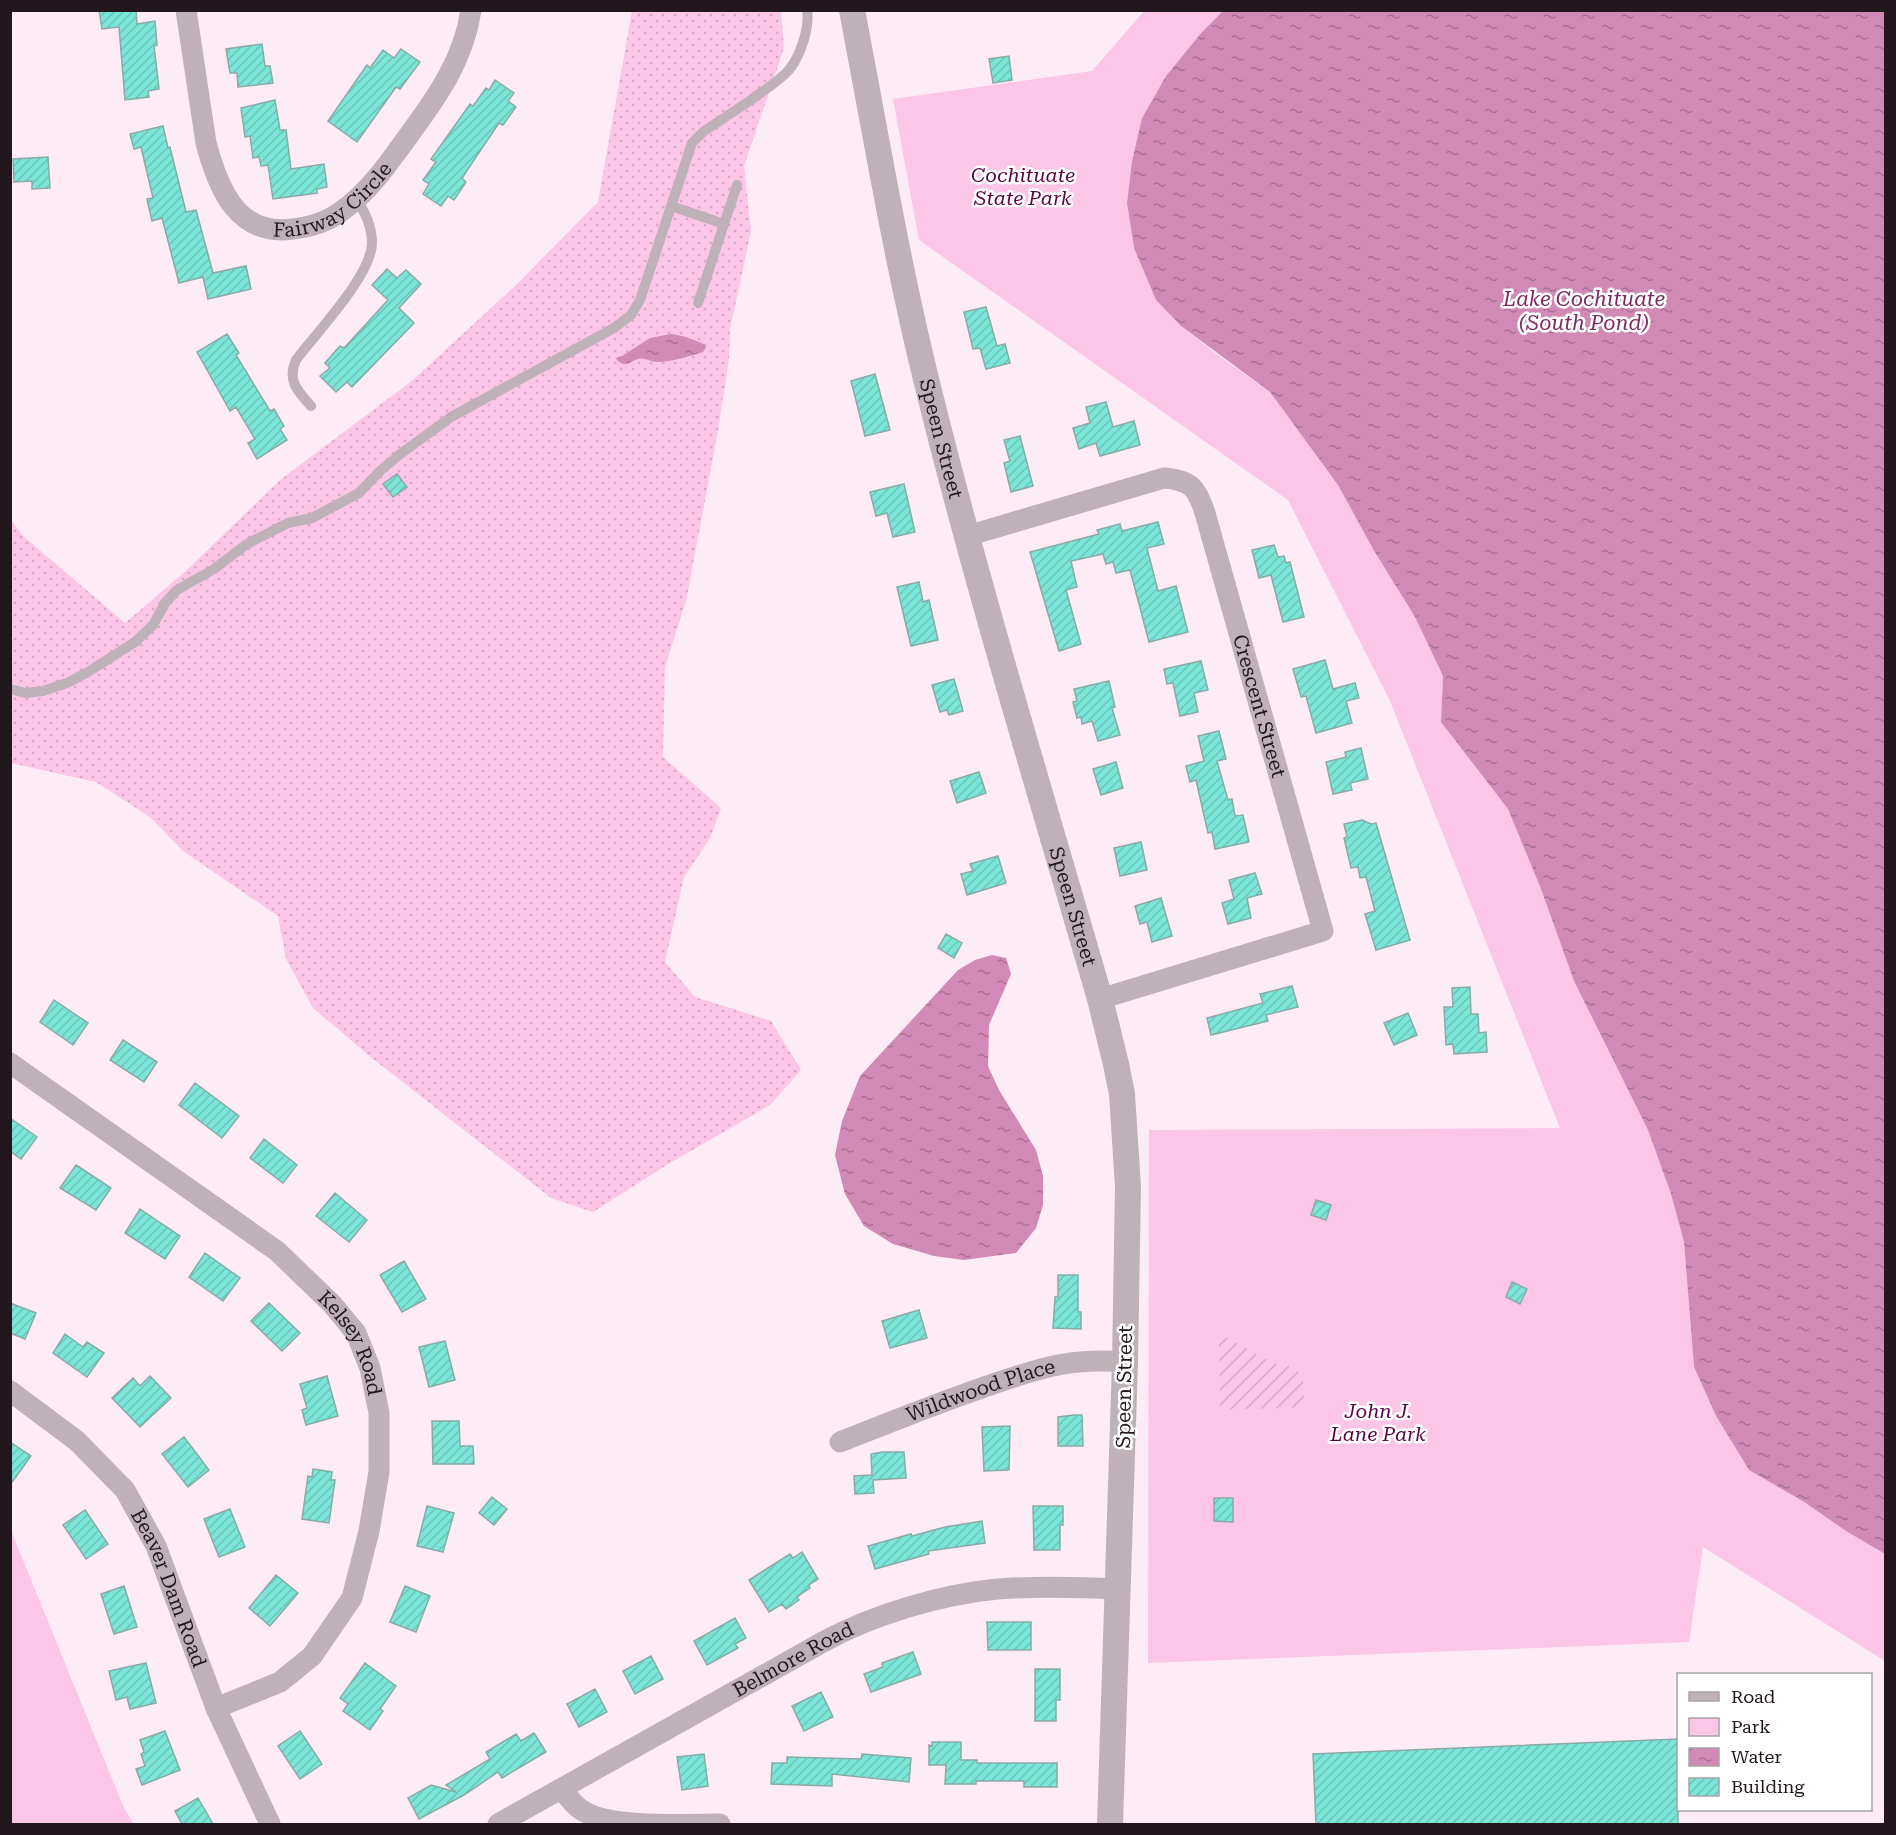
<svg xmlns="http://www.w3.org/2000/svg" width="1896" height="1835" font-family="'Roboto Serif',serif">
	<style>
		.grass { fill: url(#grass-dots) }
		.park { fill: #fdc5e6 }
		.garden { fill: url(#garden-furrows) }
		.water { fill: url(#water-ripples) }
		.building { fill: url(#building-hatch); stroke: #89aaa5; stroke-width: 1.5 }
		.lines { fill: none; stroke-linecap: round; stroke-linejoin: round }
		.service { stroke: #beb2b8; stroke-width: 10 }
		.minor { stroke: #beb2b8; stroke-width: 21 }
		.tertiary { stroke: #beb2b8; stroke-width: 26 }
		.labels { text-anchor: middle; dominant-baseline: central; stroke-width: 5; stroke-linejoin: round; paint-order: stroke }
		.park-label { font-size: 20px; font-style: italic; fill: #5c0544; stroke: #fff }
		.street-label { font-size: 20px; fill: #21171d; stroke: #fff }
		.water-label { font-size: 21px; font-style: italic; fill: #7e2b63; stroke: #fff }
	</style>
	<defs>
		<pattern id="grass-dots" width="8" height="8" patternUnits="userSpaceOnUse" patternTransform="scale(1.5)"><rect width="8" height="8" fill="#fdc5e6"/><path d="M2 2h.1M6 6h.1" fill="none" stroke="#d9a8c5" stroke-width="1.8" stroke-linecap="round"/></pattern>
		<pattern id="garden-furrows" width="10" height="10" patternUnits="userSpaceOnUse" patternTransform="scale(1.5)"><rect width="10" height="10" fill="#fdc5e6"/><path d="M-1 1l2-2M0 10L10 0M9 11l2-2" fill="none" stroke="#d9a8c5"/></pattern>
		<pattern id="water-ripples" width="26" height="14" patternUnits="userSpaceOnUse" patternTransform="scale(1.5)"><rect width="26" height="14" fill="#d18ab5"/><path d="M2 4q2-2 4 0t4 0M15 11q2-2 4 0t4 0" fill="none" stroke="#a97093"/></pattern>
		<pattern id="building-hatch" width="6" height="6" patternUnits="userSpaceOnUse" patternTransform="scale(1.5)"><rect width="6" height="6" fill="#7be6d7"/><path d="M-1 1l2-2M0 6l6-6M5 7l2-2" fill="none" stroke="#6ac5b8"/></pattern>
	</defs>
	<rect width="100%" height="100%" fill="#fdecf5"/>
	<path class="grass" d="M 632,11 L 781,11 L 784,48 L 744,166 L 751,231 L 730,329 L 729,359 L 718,431 L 686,601 L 665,667 L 663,757 L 721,808 L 710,838 L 684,877 L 665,962 L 695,997 L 771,1021 L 801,1070 L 770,1105 L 665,1166 L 593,1212 L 551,1198 L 372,1058 L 313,1008 L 286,959 L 278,916 L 183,851 L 150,817 L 96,782 L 11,763 L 10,518 L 23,536 L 125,623 L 188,569 L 280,480 L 413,380 L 516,285 L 598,202 Z"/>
	<path class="park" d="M 1144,11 L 1223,11 L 1202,32 L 1166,76 L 1142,118 L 1132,161 L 1127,203 L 1134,248 L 1156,300 L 1181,326 L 1219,356 L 1270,392 L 1338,485 L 1373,549 L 1415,617 L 1443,676 L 1441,722 L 1508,809 L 1541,889 L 1574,981 L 1648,1130 L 1671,1194 L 1684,1242 L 1694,1367 L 1716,1416 L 1749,1470 L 1804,1502 L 1846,1531 L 1885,1554 L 1885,1661 L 1703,1547 L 1689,1642 L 1148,1663 L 1149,1130 L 1560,1128 L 1390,701 L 1288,500 L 919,240 L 893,99 L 1092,71 Z
		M 10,1528 L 123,1806 L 134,1824 L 11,1824 Z"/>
	<path class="garden" d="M 1219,1333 L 1272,1363 L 1290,1366 L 1303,1375 L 1304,1407 L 1220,1410 Z"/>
	<path class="water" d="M 1223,11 L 1885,11 L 1885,1554 L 1846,1531 L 1804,1502 L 1749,1470 L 1716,1416 L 1694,1367 L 1684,1242 L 1671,1194 L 1648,1130 L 1574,981 L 1541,889 L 1508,809 L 1441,722 L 1443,676 L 1415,617 L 1373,549 L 1338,485 L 1270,392 L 1181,326 L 1156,300 L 1134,248 L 1127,203 L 1132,161 L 1142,118 L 1166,76 L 1202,32 Z
		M 671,334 C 682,335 694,340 704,344 L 706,347 L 703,352 C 690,356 671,362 657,362 C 650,362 645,357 638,359 C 629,362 625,368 617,360 L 616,358 L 622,356 L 650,338 Z
		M 992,955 L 1006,958 L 1011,974 L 989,1025 L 988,1066 L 999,1090 L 1036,1150 L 1043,1176 L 1043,1205 L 1036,1228 L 1016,1253 L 964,1260 L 934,1256 L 893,1244 L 864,1226 L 845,1194 L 835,1155 L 842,1121 L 860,1076 L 958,970 L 975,960 Z"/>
	<path class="building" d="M 99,10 L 136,10 L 137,24 L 155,21 L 157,45 L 154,46 L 159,89 L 148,91 L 149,97 L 125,100 L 119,27 L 102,29 Z
		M 262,44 L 265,66 L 270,66 L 273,83 L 238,87 L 237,73 L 230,73 L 226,49 Z
		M 401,49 L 420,62 L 400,89 L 396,87 L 357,142 L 328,121 L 367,65 L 370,68 L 383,50 L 394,58 Z
		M 1009,56 L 1012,80 L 993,83 L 989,59 Z
		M 495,80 L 514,93 L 508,101 L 516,107 L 503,125 L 499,123 L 474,160 L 462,178 L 466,182 L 454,200 L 448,196 L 441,206 L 423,194 L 429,184 L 423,180 L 436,162 L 431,159 L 470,104 L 473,106 L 486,88 L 489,90 Z
		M 275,100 L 280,130 L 286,130 L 291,169 L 324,164 L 327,187 L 317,189 L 317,193 L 273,199 L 268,165 L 261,166 L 259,157 L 253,158 L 250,136 L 245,137 L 241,108 Z
		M 163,126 L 168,148 L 170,147 L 186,212 L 196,210 L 213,273 L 246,266 L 251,289 L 208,299 L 203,277 L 179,283 L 162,218 L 152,221 L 147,199 L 153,198 L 141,147 L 134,149 L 130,134 Z
		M 48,157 L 50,188 L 32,189 L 32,181 L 14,182 L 13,159 Z
		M 387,269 L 397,278 L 406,270 L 421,284 L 399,308 L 414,323 L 352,387 L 347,382 L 336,392 L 320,376 L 330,368 L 325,363 L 340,346 L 344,348 L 388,300 L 372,285 Z
		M 986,307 L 997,346 L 1005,344 L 1010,363 L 986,369 L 980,348 L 973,349 L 964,312 Z
		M 227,334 L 239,353 L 236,355 L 270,411 L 274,409 L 284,426 L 280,429 L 287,440 L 257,459 L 248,443 L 255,439 L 236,407 L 230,411 L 197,352 Z
		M 875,374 L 890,430 L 865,436 L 851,381 Z
		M 1106,402 L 1113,427 L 1134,421 L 1140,445 L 1100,456 L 1096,443 L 1079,449 L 1073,428 L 1090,423 L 1086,407 Z
		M 1020,436 L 1033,486 L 1011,492 L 1004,463 L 1010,461 L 1004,440 Z
		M 397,474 L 407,487 L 393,497 L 383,484 Z
		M 904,484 L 915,532 L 893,537 L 887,513 L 876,516 L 870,492 Z
		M 1158,522 L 1164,544 L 1147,548 L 1158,591 L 1176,586 L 1188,632 L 1149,642 L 1130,570 L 1116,573 L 1113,562 L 1106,564 L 1103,554 L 1071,561 L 1077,587 L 1066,590 L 1081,644 L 1059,651 L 1030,552 L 1099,534 L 1097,530 L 1120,524 L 1122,531 Z
		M 1274,545 L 1278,557 L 1284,556 L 1286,563 L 1290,562 L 1304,617 L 1283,622 L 1271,575 L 1259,578 L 1252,550 Z
		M 919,582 L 923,602 L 929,600 L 938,640 L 911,646 L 897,587 Z
		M 1325,660 L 1333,689 L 1355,683 L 1359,698 L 1346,701 L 1352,723 L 1316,733 L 1306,696 L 1301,697 L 1293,669 Z
		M 1201,661 L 1208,690 L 1194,693 L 1198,712 L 1180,716 L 1173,683 L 1167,684 L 1164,669 Z
		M 954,679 L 963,711 L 949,715 L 947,710 L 940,712 L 932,685 Z
		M 1109,681 L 1115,707 L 1112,708 L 1120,735 L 1098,741 L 1092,721 L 1082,724 L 1081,717 L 1077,718 L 1073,702 L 1077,701 L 1074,689 Z
		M 1219,731 L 1226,759 L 1217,761 L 1228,800 L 1232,799 L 1235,816 L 1243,815 L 1249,842 L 1215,849 L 1212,832 L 1208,833 L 1196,780 L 1190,782 L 1186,766 L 1204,761 L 1198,736 Z
		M 1361,748 L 1368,779 L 1350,783 L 1352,790 L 1333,794 L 1326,762 L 1346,757 L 1345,752 Z
		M 1116,762 L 1123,788 L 1101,795 L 1093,769 Z
		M 979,772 L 986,793 L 957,803 L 950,781 Z
		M 1362,820 L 1371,824 L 1376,823 L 1410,940 L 1376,950 L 1365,914 L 1375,911 L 1366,877 L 1360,878 L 1358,867 L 1351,868 L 1344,838 L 1347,837 L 1344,824 Z
		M 1141,842 L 1147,870 L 1120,876 L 1114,848 Z
		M 998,856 L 1006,883 L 967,895 L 961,874 L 973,871 L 970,864 Z
		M 1255,873 L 1262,894 L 1247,898 L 1251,918 L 1228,924 L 1222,903 L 1234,899 L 1229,880 Z
		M 1161,898 L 1172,936 L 1152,942 L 1147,922 L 1140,924 L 1135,906 Z
		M 946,934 L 962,943 L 954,958 L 938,948 Z
		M 1292,986 L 1298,1007 L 1266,1015 L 1268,1021 L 1211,1035 L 1207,1018 L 1263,1003 L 1260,994 Z
		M 1470,987 L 1471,1014 L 1478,1014 L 1479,1033 L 1486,1032 L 1487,1052 L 1454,1054 L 1453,1044 L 1446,1045 L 1444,1007 L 1453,1007 L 1452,988 Z
		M 54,1000 L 88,1023 L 73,1045 L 40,1022 Z
		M 1408,1013 L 1417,1035 L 1394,1045 L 1384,1023 Z
		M 123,1040 L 157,1062 L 144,1082 L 110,1060 Z
		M 195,1083 L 239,1116 L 222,1138 L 179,1105 Z
		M 10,1118 L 37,1137 L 21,1159 L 10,1151 Z
		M 264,1139 L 297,1165 L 283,1183 L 250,1158 Z
		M 76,1165 L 111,1188 L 96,1210 L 60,1188 Z
		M 335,1193 L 367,1220 L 349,1242 L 316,1216 Z
		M 1316,1200 L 1331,1205 L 1326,1220 L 1311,1215 Z
		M 140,1209 L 180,1236 L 165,1259 L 125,1233 Z
		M 205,1253 L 240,1278 L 223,1301 L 189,1277 Z
		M 404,1261 L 426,1299 L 402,1312 L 380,1275 Z
		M 1058,1275 L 1078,1275 L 1078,1312 L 1081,1312 L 1081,1329 L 1053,1328 L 1055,1297 L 1058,1297 Z
		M 1512,1282 L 1527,1289 L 1520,1304 L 1506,1297 Z
		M 10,1303 L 36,1313 L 25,1339 L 10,1333 Z
		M 269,1303 L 300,1333 L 282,1351 L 251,1321 Z
		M 919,1310 L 927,1338 L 890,1348 L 882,1321 Z
		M 65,1334 L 83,1347 L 87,1342 L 104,1353 L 87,1377 L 53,1353 Z
		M 445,1341 L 455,1380 L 429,1387 L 419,1347 Z
		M 150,1376 L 171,1398 L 140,1427 L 112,1398 L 133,1378 L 140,1386 Z
		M 327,1376 L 338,1416 L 306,1425 L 302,1410 L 307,1408 L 300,1384 Z
		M 1074,1415 L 1082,1415 L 1083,1446 L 1058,1446 L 1058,1417 Z
		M 432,1421 L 459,1421 L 460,1446 L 473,1446 L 474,1464 L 433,1464 Z
		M 1010,1426 L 1009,1470 L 984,1471 L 982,1427 Z
		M 184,1437 L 209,1470 L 188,1487 L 162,1454 Z
		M 10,1442 L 31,1456 L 10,1485 Z
		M 882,1452 L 904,1452 L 906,1478 L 873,1480 L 874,1493 L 855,1494 L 854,1476 L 872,1475 L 871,1454 Z
		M 313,1469 L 332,1472 L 331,1480 L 335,1480 L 329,1523 L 302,1519 L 308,1476 L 312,1477 Z
		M 492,1497 L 507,1509 L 494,1525 L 479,1513 Z
		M 1214,1498 L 1233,1498 L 1233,1522 L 1214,1521 Z
		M 427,1506 L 454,1513 L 443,1552 L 417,1546 Z
		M 1033,1506 L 1063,1506 L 1063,1525 L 1060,1525 L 1060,1550 L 1034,1550 Z
		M 230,1509 L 245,1547 L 219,1557 L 204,1519 Z
		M 85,1510 L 108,1544 L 86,1559 L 63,1525 Z
		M 982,1521 L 985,1543 L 928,1551 L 929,1554 L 875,1569 L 868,1546 L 911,1534 L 912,1536 L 945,1527 Z
		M 802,1552 L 818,1579 L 809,1585 L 810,1588 L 797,1597 L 799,1600 L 786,1609 L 782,1604 L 769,1612 L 749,1580 L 790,1554 L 793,1558 Z
		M 276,1575 L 298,1593 L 270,1626 L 249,1608 Z
		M 124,1586 L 137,1627 L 114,1634 L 101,1594 Z
		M 405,1586 L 430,1596 L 416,1632 L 390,1622 Z
		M 735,1618 L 746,1638 L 735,1644 L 738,1648 L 707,1665 L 694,1641 Z
		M 987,1622 L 1031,1622 L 1031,1650 L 988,1650 Z
		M 913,1652 L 921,1674 L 871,1692 L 864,1674 L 883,1667 L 882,1663 Z
		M 651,1656 L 663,1679 L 635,1694 L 623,1671 Z
		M 146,1663 L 156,1703 L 130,1709 L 127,1697 L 116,1700 L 109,1671 Z
		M 365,1663 L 396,1686 L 380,1709 L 383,1711 L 370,1730 L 343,1711 L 348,1704 L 340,1698 Z
		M 1035,1669 L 1060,1669 L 1060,1700 L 1056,1700 L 1056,1721 L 1035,1721 Z
		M 595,1689 L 607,1712 L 579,1727 L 567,1704 Z
		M 821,1692 L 833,1717 L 804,1731 L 792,1706 Z
		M 165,1731 L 180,1770 L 142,1785 L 136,1769 L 145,1766 L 141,1754 L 144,1752 L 140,1740 Z
		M 300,1731 L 322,1764 L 300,1779 L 278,1746 Z
		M 534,1733 L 546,1752 L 502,1778 L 498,1772 L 464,1795 L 419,1819 L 408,1798 L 431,1785 L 456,1792 L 446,1785 L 490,1759 L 486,1752 L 516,1734 L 521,1741 Z
		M 1678,1739 L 1678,1824 L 1316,1824 L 1313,1754 Z
		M 932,1742 L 961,1742 L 961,1760 L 977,1760 L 977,1763 L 1057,1763 L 1057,1787 L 1024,1787 L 1024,1781 L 976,1781 L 976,1784 L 945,1784 L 946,1765 L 929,1765 L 929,1745 L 932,1746 Z
		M 704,1754 L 708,1786 L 682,1790 L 677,1757 Z
		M 862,1754 L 911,1758 L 909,1782 L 832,1774 L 832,1786 L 771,1784 L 772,1763 L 787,1763 L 787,1757 L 861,1759 Z
		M 198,1798 L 213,1824 L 182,1824 L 175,1811 Z"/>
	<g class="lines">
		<path class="service" d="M 671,206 L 724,224 L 737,185
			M 698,303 L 724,224
			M 311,406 C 297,391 287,380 296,360 C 316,333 372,275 372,243 C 372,226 365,213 357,199
			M 10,689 L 25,693 L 43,691 L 67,683 L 88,672 L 135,642 L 153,625 L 165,603 L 177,590 L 214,569 L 247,544 L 288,523 L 312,518 L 359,493 L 380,471 L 399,455 L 451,417 L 614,328 L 631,315 L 640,300 L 692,143 L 703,132 C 729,114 761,95 784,75 C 799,62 810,29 807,10"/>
		<g class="minor">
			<path id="s1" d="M 186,10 L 206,143 C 218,188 237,237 293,229 C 311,227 328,222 343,210 C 370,191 390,161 409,135 C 437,97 464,59 471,10"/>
			<path id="s2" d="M 967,536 L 1164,478 C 1191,480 1197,488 1205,513 L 1323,931 L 1100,999"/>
			<path id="s3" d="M 10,1063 L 277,1251 L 332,1304 L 356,1333 L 370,1368 L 379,1413 L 379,1472 L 369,1531 L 352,1598 L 312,1656 L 280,1682 L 216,1708"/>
			<path id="s4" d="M 10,1391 L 77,1441 L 125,1490 L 156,1546 L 216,1708 L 270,1824"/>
			<path id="s5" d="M 840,1442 C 893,1421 945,1400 999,1382 C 1046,1366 1075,1358 1125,1362"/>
			<path d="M 562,1789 C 568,1797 575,1807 585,1812 C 612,1828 687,1824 720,1824"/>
			<path id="s6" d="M 498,1824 L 823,1642 C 872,1615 942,1594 998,1589 C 1038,1586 1078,1587 1118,1589"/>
		</g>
		<path class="tertiary" id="s7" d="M 852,10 C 876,136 897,263 928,387 C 979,593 1041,795 1100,999 L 1116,1064 L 1122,1094 L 1128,1187 L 1125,1362 L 1110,1824"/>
	</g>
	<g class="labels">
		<g class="park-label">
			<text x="1023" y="175">Cochituate<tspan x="1023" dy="23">State Park</tspan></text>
			<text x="1378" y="1411">John J.<tspan x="1378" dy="23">Lane Park</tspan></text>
		</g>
		<g class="street-label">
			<text stroke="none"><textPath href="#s1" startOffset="320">Fairway Circle</textPath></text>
			<text stroke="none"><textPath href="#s7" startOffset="438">Speen Street</textPath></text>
			<text stroke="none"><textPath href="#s2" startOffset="465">Crescent Street</textPath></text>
			<text stroke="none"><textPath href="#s7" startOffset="924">Speen Street</textPath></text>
			<text stroke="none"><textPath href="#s3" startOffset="447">Kelsey Road</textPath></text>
			<text transform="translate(1124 1387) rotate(-89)">Speen Street</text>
			<text stroke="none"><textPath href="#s5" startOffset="150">Wildwood Place</textPath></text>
			<text stroke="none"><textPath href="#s4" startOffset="260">Beaver Dam Road</textPath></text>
			<text stroke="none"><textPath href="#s6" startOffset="338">Belmore Road</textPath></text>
		</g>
		<g class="water-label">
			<text x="1584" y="299">Lake Cochituate<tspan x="1584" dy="24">(South Pond)</tspan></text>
		</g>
	</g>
	<rect width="1896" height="1835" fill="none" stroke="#21171d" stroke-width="24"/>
	<rect x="1677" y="1673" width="195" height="138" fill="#ffffff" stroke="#a6a2a5" stroke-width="1.5"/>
	<rect x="1689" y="1692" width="30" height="9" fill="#beb2b8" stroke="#a6a2a5" stroke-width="1.5"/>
	<text x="1731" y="1703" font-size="18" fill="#21171d">Road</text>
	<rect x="1689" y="1718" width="30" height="18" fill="#fdc5e6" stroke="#a6a2a5" stroke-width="1.5"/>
	<text x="1731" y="1733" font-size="18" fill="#21171d">Park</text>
	<rect x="1689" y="1748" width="30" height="18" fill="url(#water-ripples)" stroke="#a6a2a5" stroke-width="1.5"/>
	<text x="1731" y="1763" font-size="18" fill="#21171d">Water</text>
	<rect x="1689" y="1778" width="30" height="18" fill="url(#building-hatch)" stroke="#a6a2a5" stroke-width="1.5"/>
	<text x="1731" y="1793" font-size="18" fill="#21171d">Building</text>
</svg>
